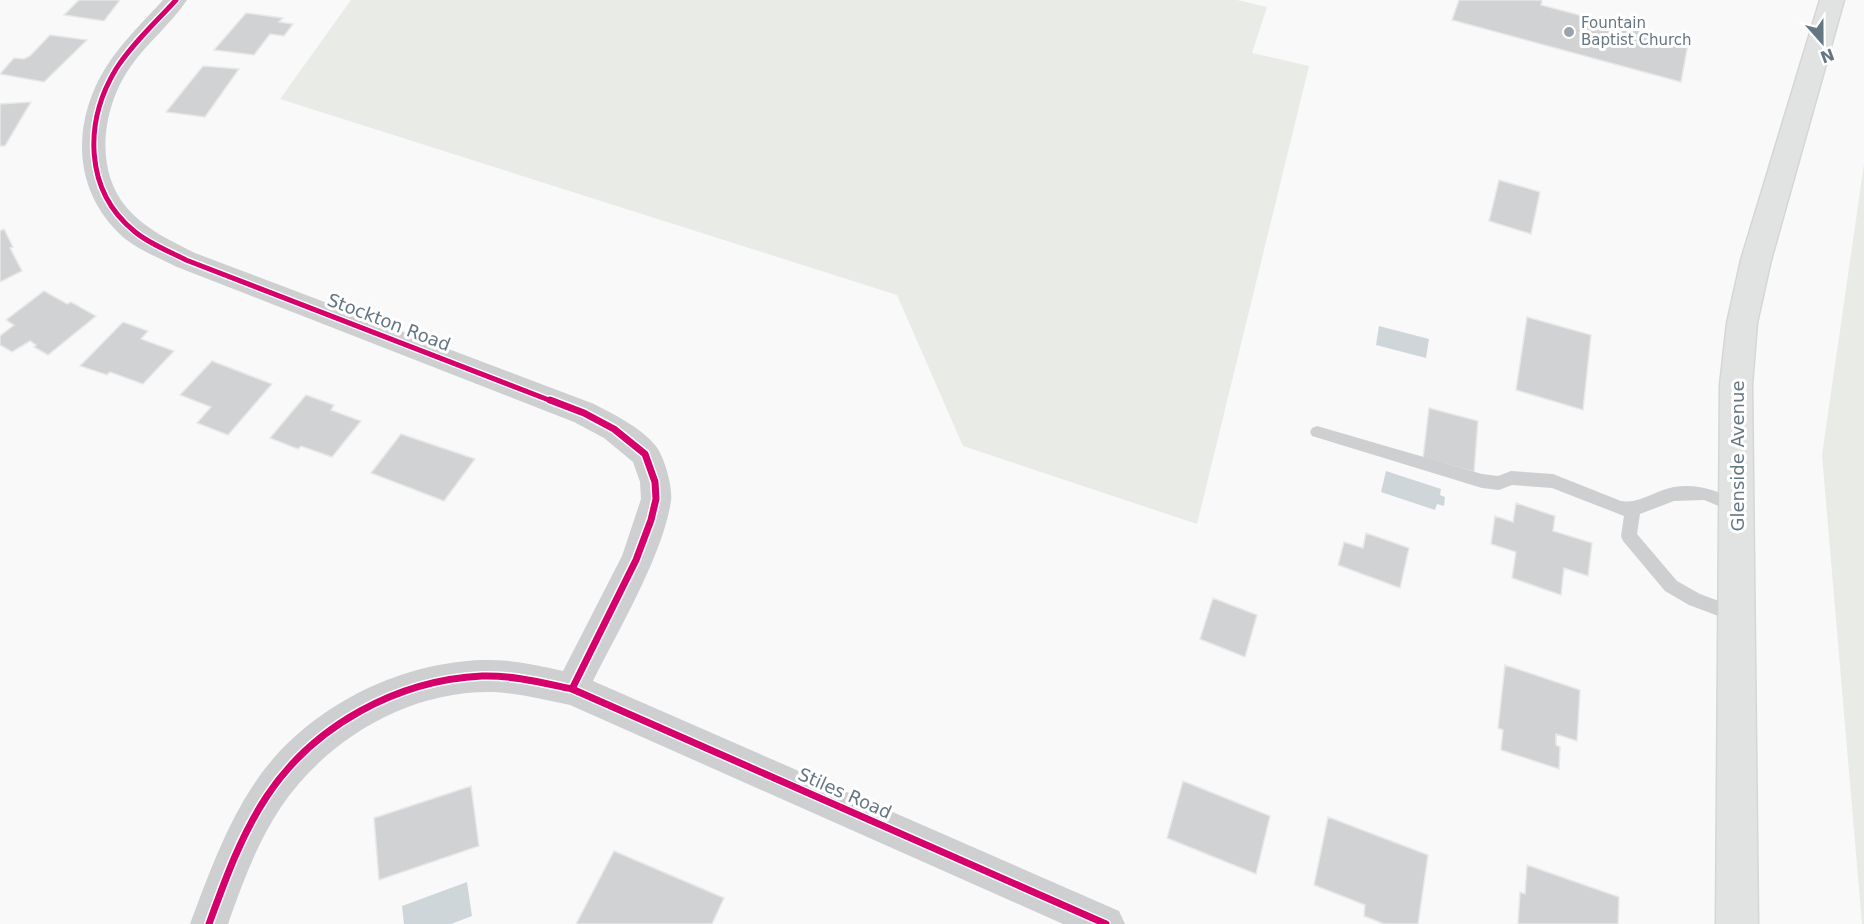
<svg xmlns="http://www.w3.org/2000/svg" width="1864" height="924" font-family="'DejaVu Sans',sans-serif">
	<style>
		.green { fill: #e8ebe6 }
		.water { fill: #ced6d9 }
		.building { fill: #d0d2d3; stroke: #e8e8e8; stroke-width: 1.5 }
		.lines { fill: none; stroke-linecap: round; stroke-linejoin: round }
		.secondary-casing { stroke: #d5d6d7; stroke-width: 3 }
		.lane { fill: #cecfd0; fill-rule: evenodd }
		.street { fill: #cecfd0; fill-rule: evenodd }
		.secondary { fill: #e1e2e2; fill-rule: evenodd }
		.cycleway-far1-casing { stroke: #fff; stroke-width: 8 }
		.cycleway-casing { stroke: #fff; stroke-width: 10 }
		.cycleway-far1 { stroke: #d6006c; stroke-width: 5 }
		.cycleway { stroke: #d6006c; stroke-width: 7 }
		.poi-dot { fill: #99a4ac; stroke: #fff; stroke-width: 2 }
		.labels { text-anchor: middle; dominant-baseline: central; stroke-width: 6; stroke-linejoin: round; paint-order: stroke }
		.far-poi-label { font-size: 15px; fill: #657683; stroke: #fff; text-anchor: start }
		.street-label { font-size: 18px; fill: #657683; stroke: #fff }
	</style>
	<rect width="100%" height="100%" fill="#f9f9f9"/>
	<path class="green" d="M 351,0 L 1237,0 L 1267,7 L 1252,53 L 1309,66 L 1197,524 L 963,446 L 897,295 L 280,99 Z
		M 1864,164 L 1864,924 L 1862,924 L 1822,455 Z"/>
	<path class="water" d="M 1379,326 L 1429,339 L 1426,358 L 1376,345 Z
		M 1386,471 L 1441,489 L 1440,495 L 1445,497 L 1444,506 L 1437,504 L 1435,510 L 1381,492 Z
		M 467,882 L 472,916 L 451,924 L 404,924 L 402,906 Z"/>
	<path class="building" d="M 79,0 L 120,0 L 104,21 L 64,15 Z
		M 1459,0 L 1542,0 L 1541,5 L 1688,44 L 1681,82 L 1452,20 Z
		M 246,13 L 283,18 L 279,22 L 293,24 L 284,36 L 270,34 L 254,55 L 214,50 Z
		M 50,35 L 87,40 L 44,82 L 0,74 L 14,58 L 24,59 L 30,56 Z
		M 203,66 L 239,69 L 205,117 L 166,112 Z
		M 31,102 L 5,146 L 0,146 L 0,104 Z
		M 1499,180 L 1540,192 L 1531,234 L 1489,221 Z
		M 4,229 L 13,247 L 10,248 L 22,271 L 0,282 L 0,231 Z
		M 44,291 L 67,304 L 71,302 L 96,316 L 48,355 L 34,347 L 36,345 L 30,341 L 12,352 L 0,345 L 0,336 L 14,325 L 6,320 Z
		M 1527,317 L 1591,335 L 1583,410 L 1516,390 Z
		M 123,322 L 148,331 L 141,339 L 174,351 L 143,384 L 110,372 L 107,375 L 80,366 Z
		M 212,361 L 272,384 L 228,435 L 197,423 L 211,407 L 180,395 Z
		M 306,395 L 334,405 L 331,410 L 361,421 L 332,457 L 301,446 L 298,449 L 270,438 Z
		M 1429,408 L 1478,421 L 1474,472 L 1423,458 Z
		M 401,434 L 475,459 L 444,501 L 371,473 Z
		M 1516,503 L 1555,516 L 1553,531 L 1592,543 L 1588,576 L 1564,568 L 1561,595 L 1512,578 L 1516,552 L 1491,544 L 1495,516 L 1513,522 Z
		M 1366,533 L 1409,548 L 1400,588 L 1338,565 L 1344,542 L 1363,548 Z
		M 1213,598 L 1257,615 L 1245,657 L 1200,639 Z
		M 1505,665 L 1580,690 L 1577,741 L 1556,734 L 1556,745 L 1560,747 L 1559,769 L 1501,750 L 1503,730 L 1498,728 Z
		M 1183,781 L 1270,816 L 1256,874 L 1167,838 Z
		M 471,786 L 479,846 L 379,880 L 374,818 Z
		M 1328,817 L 1428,855 L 1418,924 L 1384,924 L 1364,916 L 1365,905 L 1314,885 Z
		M 614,851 L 724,898 L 712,924 L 576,924 Z
		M 1527,865 L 1619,897 L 1618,924 L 1518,924 L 1520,892 L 1525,894 Z"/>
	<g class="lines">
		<defs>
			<path id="secondary" d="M 1820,0 L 1844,0 L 1771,260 L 1757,323 L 1752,385 L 1758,924 L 1716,924 L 1720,385 L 1727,323 L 1741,260 Z"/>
		</defs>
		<use href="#secondary" class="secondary-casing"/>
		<path class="lane" d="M 1317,426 L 1482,474 L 1498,476 L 1511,471 L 1553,474 L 1621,501 C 1641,504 1655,490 1674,487 C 1699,483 1719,492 1741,501 L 1744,506 L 1741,511 L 1736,513 L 1704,500 L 1674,501 L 1640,514 L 1637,534 L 1677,581 L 1700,594 L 1743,610 L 1745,615 L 1743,620 L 1737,623 L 1689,605 L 1665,591 L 1623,541 L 1621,536 L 1624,516 L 1552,488 L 1512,485 L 1499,490 L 1482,488 L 1312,436 L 1310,432 L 1312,428 Z"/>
		<path class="street" d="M 163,0 L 187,0 C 171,24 147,43 131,66 C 103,105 93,169 127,208 C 145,229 171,241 195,253 L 594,404 C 615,415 640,427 655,445 C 664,455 673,487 671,501 C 663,555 618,631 593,681 L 1119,911 L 1125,924 L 1063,924 L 570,705 C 545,700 519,693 493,692 C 409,690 327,739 281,807 C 257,843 242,884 228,924 L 190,924 C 208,876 226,826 254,784 C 303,710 395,663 482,660 C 510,659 537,665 563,671 L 622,556 L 641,499 L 640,482 L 633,462 L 604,438 L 574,422 L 177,267 C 159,258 139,250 124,238 C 72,192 71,123 106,67 C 122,42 144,21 163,0 Z"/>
		<use href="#secondary" class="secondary"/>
		<defs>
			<path id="cycleway-far1" d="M 176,0 C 156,22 132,44 116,69 C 84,122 84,190 134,231 C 149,244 169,251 186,260 L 554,402"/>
			<path id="cycleway" d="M 550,400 L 584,413 L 614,429 L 645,454 L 655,482 L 656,499 L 651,520 L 636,560 L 572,689
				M 209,924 C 225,880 241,835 267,796 C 314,725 398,680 482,676 C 512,675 543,683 572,689 L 1106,924"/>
		</defs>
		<use href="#cycleway-far1" class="cycleway-far1-casing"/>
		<use href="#cycleway" class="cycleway-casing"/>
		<use href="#cycleway-far1" class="cycleway-far1"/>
		<use href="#cycleway" class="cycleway"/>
	</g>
	<circle class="poi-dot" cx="1569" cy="32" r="6"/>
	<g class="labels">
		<g class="far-poi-label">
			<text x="1581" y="23">Fountain<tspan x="1581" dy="17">Baptist Church</tspan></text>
		</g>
		<g class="street-label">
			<text transform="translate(389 322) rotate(21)">Stockton Road</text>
			<text transform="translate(1737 456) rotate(-90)">Glenside Avenue</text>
			<text transform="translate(845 793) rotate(24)">Stiles Road</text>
		</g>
	</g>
	<g transform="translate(1822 42) rotate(159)" stroke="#ffffff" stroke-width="4.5" paint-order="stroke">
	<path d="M0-4.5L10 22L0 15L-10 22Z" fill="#657683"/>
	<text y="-9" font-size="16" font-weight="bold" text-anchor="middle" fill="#657683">N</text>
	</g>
</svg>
